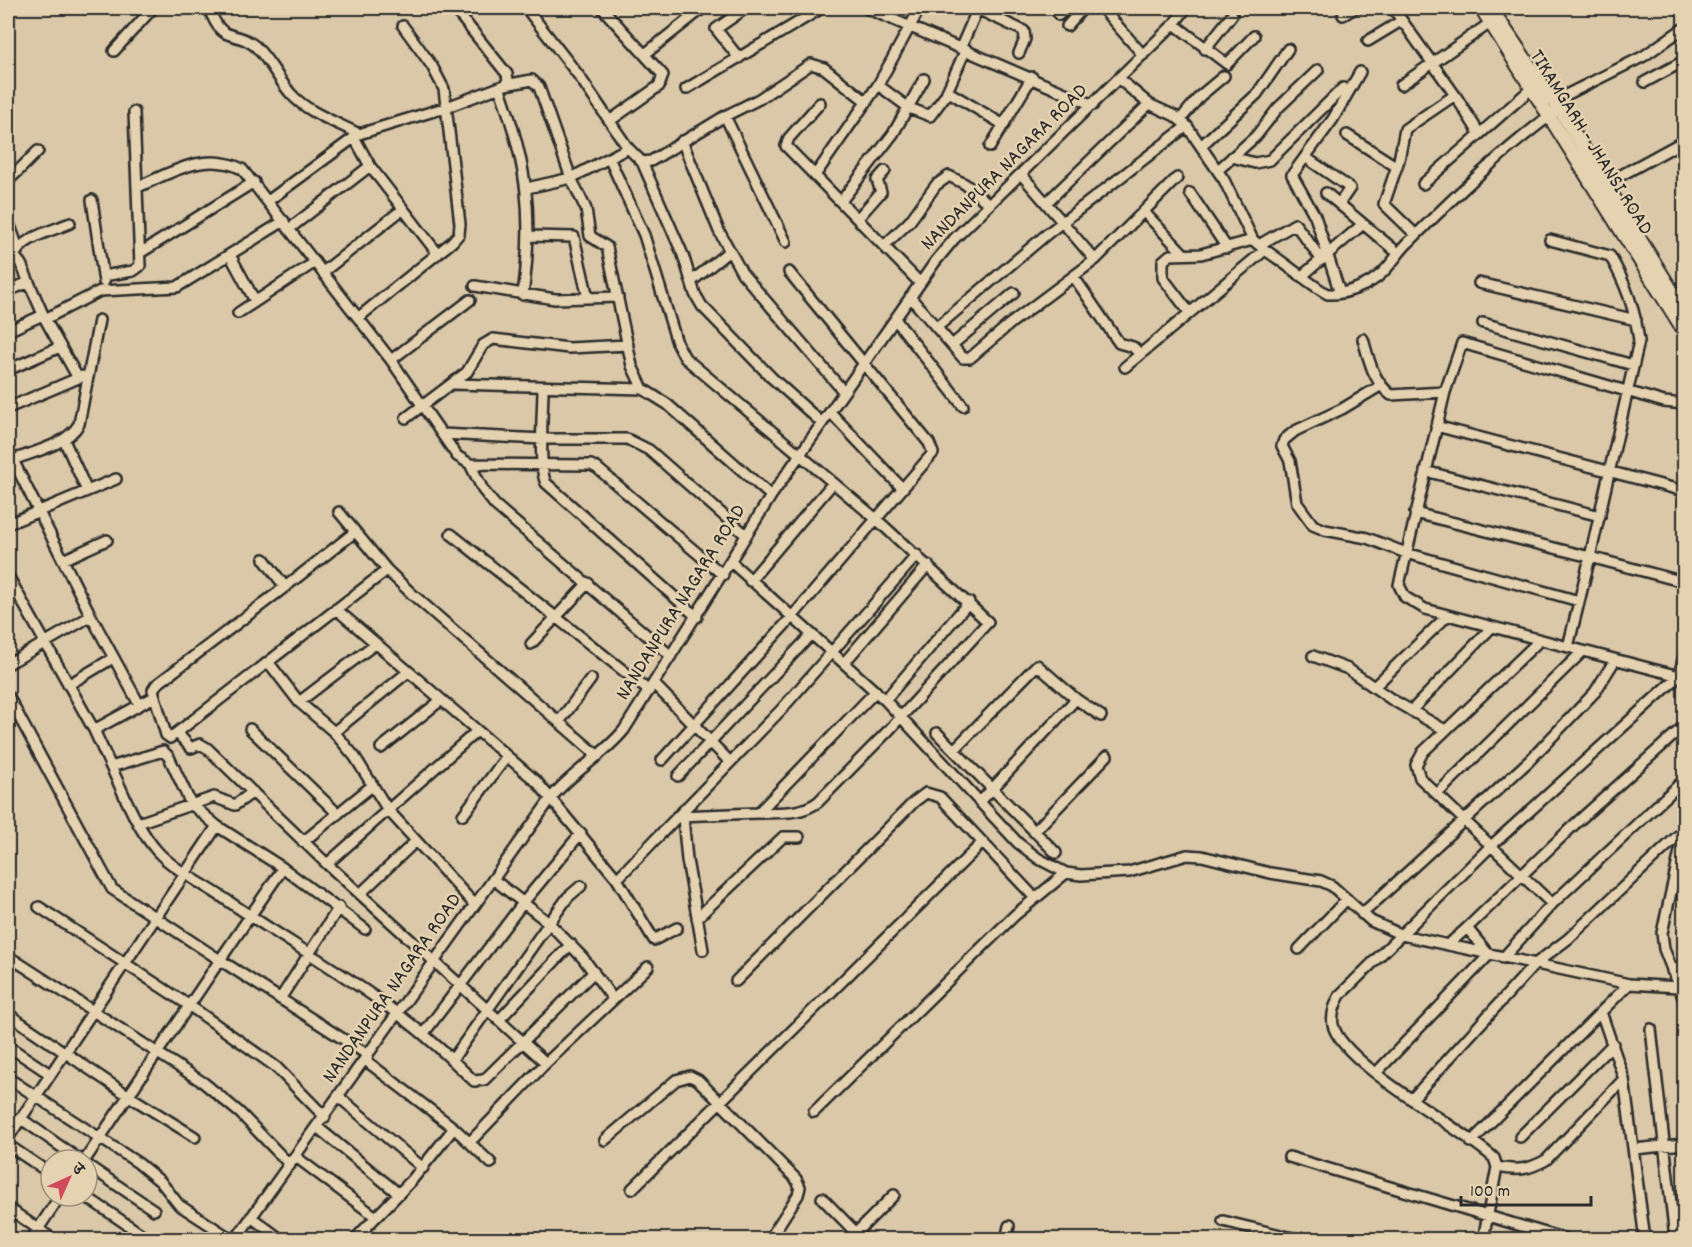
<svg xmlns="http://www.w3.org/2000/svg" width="1692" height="1247" font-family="Dekko,'Playpen Sans Deva',sans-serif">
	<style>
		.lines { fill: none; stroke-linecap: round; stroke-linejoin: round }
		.stream { stroke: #676156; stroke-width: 2 }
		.minor-casing { stroke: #2b2b2b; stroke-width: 14 }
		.tertiary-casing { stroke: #2b2b2b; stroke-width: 16 }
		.minor { stroke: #e5d2b0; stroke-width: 9 }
		.tertiary { stroke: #e5d2b0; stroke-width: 12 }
		.labels { text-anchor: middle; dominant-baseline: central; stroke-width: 5; stroke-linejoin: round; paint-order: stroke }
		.street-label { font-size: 21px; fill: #2b2b2b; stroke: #e5d2b0 }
	</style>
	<rect width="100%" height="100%" fill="#dac8a8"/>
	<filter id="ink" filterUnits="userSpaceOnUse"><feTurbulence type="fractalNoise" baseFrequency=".0167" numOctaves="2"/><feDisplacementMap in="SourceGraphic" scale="12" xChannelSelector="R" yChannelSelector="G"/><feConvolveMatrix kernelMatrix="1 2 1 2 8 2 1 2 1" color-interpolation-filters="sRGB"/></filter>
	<g filter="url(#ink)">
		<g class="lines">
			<path class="stream" d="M 1328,9 L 1328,8"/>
			<defs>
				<path id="minor" d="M 209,8 C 223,47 234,28 255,46 C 270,60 278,79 291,94 C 308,113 336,122 359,134
					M 526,8 L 579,76 L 628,148 L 642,162 L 651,161 L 725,116 L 759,99 L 811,64 L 824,68 L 867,102
					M 602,8 L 663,75 L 659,86 L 611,120
					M 866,8 L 1093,105
					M 1102,8 L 1143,55
					M 1393,8 L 1455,95
					M 977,9 L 1024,31 L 1025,39 L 1019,53
					M 1059,15 L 1062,8
					M 1343,15 L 1355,8
					M 1174,24 L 1227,64 L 1254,36
					M 1067,26 L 1083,8
					M 1368,41 L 1401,21
					M 961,47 L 978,8
					M 1205,49 L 1232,15
					M 114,51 L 153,8
					M 645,54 L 703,8
					M 739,58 L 716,29 L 746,8
					M 1119,79 L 1149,104 L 1175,116 L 1187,126 L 1224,180 L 1253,240 L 1265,250
					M 1645,82 L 1684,61
					M 505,85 L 532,80 L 539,87 L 571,178 L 586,209 L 590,236 L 607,247 L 632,366 L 643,389 L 667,404 L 771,496
					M 878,85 L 909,108 L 930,116 L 945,96 L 966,49
					M 1401,85 L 1496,19
					M 500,89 C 527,165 534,214 523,295
					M 686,89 L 822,8
					M 947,91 L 1004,125
					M 1554,101 L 1644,56 L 1684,28
					M 820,103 L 789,138 L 786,146 L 920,283
					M 725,116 L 786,242
					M 1180,120 L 1200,96 L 1224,76
					M 1347,135 L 1397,167
					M 354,137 L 370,166 L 438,254
					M 682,141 L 719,231 L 742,273 L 844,392
					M 1201,146 L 1257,94 L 1288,49
					M 990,147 L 1032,77
					M 1232,157 L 1255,163 L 1270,160 L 1343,88
					M 1305,157 L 1350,188 L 1339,204
					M 610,160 L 644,235 L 677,343 L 685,358 L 875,518 L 988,622 L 889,730 L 818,802 C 800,815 779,812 758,813
					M 642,162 L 683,255 L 695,294 L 702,306 L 772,378 L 822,423
					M 1218,170 L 1256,136 L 1278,108 L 1318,70
					M 816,174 L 878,85 L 920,8
					M 1021,174 L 1095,260
					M 8,181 L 38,151
					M 1423,184 L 1532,88
					M 1605,184 L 1684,141
					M 138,187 C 172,172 205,151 242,169 L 391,360 L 457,456 L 470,464 L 591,465 L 597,468 L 723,575
					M 527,188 L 571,178 L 628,148
					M 1190,193 L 1227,248
					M 1326,193 L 1398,253
					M 92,200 L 104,282
					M 842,200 L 893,134 L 924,79
					M 268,201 L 359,134 L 447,107 L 505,85 L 508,80 L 507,74 L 454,8
					M 1046,203 L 1149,104
					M 1144,212 L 1184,254
					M 859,217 L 881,192 L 877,180 L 885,171
					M 8,220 L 18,248
					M 289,229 L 370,166
					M 1416,235 L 1384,204 L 1399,160 L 1405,129 L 1455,95 L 1479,133
					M 530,236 L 574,237 L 588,298
					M 885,245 L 910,221 L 936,185 L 949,176 L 965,184 L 989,204
					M 1259,245 L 1295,224 L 1322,260
					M 140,253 L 254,182
					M 230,255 L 255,301
					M 14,258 C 19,238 52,231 70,223
					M 8,260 L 17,259 L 21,264 L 45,319 L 78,378
					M 323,272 L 403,209
					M 103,276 L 133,271 L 140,266 L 134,112
					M 1302,276 L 1363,224
					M 1074,277 L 1119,343 L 1133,347 L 1140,354
					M 692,281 L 728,252
					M 1479,283 L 1636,320
					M 475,286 L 555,299 L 618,297
					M 8,291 L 29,282
					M 1340,293 L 1315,216 L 1292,175 L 1333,119 L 1360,72
					M 910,297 L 963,358 L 970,358 L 1011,323 L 1095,260 L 1177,178
					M 1189,312 L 1163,278 L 1163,261 L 1170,255 L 1201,254 L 1253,240
					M 238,313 L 315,262
					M 359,317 L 452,242 L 459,234 L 460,224 L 444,89 L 432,66 L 403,26
					M 45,319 L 100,291 L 177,287 L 284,221
					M 895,319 L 963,406
					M 1483,323 L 1633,365
					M 937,327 L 1047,234 L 1187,126
					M 8,331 L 43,315
					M 1363,339 C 1369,360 1373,381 1391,395 L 1445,392
					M 952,345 L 1014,293
					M 391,360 L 470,300
					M 1125,367 L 1265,250 C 1277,257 1322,293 1328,294 C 1345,295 1370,285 1382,273 C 1392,264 1399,251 1409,242 C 1456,195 1505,148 1559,109
					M 8,370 L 60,347
					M 453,384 L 643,389
					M 1380,386 L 1342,409 L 1295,431 L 1284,440 L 1282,446 L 1290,461 L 1297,503 L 1313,525 L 1325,530 L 1367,538 L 1406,553 L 1579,601
					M 543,388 C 543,409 538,469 546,483 L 697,617
					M 8,408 L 83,376
					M 830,412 L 902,488
					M 406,418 L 467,372 L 483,345 L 493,339 L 569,348 L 628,345
					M 1436,426 L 1684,491
					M 442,434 L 544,439 L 627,439 L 649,450 L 746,535
					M 64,440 L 87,491
					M 13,460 L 91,616 L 139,704
					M 10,461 C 32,452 66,446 79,424 L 99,320
					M 470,464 L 483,490 L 495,505 L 671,656
					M 1425,471 L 1600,516
					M 339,512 L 387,570 L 412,594 L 559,722 L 591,679
					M 1415,513 L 1590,557 L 1639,341 C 1635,309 1626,284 1610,256 L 1550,240
					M 8,524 L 116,479
					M 451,534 L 649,691
					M 264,559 L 285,587 L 156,685 L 153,690 L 166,735 L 170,738 L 387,570
					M 63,560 L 107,540
					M 731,562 L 885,700 L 1018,843 L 1039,859 L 1066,873 L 1081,875 L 1129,872 L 1187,855 L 1202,856 L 1270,873 L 1321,881 L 1332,886 L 1371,921 L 1402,935 L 1629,984 L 1678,987
					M 8,576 L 94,730 L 111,767
					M 750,581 L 833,483
					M 285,587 L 355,532
					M 336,609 L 537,782 L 617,879 L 780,711 L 917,555
					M 1540,640 L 1423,752 L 1416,765 L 1420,778 L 1552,904
					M 531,644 L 588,583
					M 1568,647 L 1425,609 L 1405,597 L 1399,585 L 1445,392 L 1462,343 L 1664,402 L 1684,404
					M 1313,656 L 1348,669 L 1391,699 L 1445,730
					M 269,663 L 299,702 L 334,732 L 355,757 L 388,810 L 475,905
					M 844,663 L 928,565
					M 8,664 L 91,616
					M 1679,676 L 1568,647 L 1590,557 L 1684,582
					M 1682,677 L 1679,676 L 1684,656
					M 654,684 L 730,762
					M 68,685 L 113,658
					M 1374,687 L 1447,616
					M 8,696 L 112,889 L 220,960 L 283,868
					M 885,700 L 969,602
					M 299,702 L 375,644
					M 1411,711 L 1491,628
					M 559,722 L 598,756
					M 250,729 L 338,814
					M 94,730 L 154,697
					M 334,732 L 408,672
					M 937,733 L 1056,853
					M 178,734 L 191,748 L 200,744 L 207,748 L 327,864 L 546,1063
					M 381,748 L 440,701
					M 954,750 L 1037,665 L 1076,699 L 1101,716
					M 662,760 L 791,618 L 933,453 L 929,443 L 789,272
					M 678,776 L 811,635
					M 1437,794 L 1583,651
					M 980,802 L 1076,699
					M 463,815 L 507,756
					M 677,816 L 758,813 L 876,691
					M 683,817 L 687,860 L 703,950
					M 138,823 L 214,797 L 235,805 L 253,792
					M 217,826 L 283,868 L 365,929
					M 1034,832 L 1107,756
					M 1684,833 L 1662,933 L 1664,949 L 1684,1000
					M 303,842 L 373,785
					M 327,864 L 477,731
					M 617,879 L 654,940 L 677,928
					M 581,886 L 568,897 L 549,923 L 583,958 L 613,999
					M 360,894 L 416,841
					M 39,907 L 190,1006 L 276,1067 L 325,1117
					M 1362,914 L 1529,761 L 1595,692 L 1615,660
					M 697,918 L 783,837 L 799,837
					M 1448,945 L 1467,928
					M 1299,949 L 1347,899
					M 8,956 L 204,1083 L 240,1113 L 290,1165
					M 1503,958 L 1552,904 L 1684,780
					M 1672,971 L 1684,965
					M 736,981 L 914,802 L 926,793 L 940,797 L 1034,897
					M 280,999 L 339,907
					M 1601,1012 L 1624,1079 L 1645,1240
					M 8,1014 L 129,1096 L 195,1137
					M 500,1019 L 571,944
					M 1651,1029 L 1675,1238
					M 424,1033 L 523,903 L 581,833
					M 8,1046 L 50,1074
					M 452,1060 L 474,1081 L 484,1080 L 594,972
					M 1376,1073 L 1489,955 L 1467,928 L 1574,825 L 1684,726
					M 8,1078 L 138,1163 L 161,1182 L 179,1205 L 233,1240
					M 339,1097 L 423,1168
					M 1412,1099 L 1535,964 L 1568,939 L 1684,830
					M 814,1112 L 1015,915 L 1066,873
					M 20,1118 L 80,1160
					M 317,1127 L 399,1194
					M 454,1128 L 491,1163
					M 1520,1137 L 1613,1044
					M 8,1138 L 217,826 L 191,804 L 169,757 L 163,751 L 111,767 C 125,796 136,827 157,851 C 174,870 207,886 228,901 C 304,953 386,996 452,1060 L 549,923 L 493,879
					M 605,1140 L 676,1080 L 690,1076 L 698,1080 L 796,1179 L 800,1187 L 798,1195 L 769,1240
					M 470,1142 L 546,1063 L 648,967
					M 1471,1142 L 1629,984
					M 8,1145 L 51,1174
					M 1634,1149 L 1684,1144
					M 296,1157 L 376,1217 L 412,1180 L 454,1128 L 365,1060
					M 1289,1157 L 1569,1240
					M 85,1160 L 220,960 L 368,1055
					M 87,1165 L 154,1210
					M 1497,1167 C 1517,1171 1528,1170 1546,1160 L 1624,1079
					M 632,1189 L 982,843
					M 85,1196 L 150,1240
					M 822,1198 L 863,1240
					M 8,1208 L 54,1240
					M 251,1217 L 282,1240
					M 1223,1221 L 1301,1240
					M 31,1240 L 60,1196
					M 235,1240 L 552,797 C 573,771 603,756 624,730 L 771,496 L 935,262 L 954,239 L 1174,24 L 1186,8
					M 354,1240 L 376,1217
					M 849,1240 L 894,1195
					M 1006,1240 L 1009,1226
					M 1483,1240 L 1497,1167 L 1494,1158 C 1462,1128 1342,1064 1333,1025 C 1331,1014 1335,1004 1340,995 L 1491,846 L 1679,676"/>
				<path id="tertiary" d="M 1481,8 L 1684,331
					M 1491,8 L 1559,109 L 1684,310"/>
			</defs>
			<use href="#minor" class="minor-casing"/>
			<use href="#tertiary" class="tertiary-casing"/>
			<use href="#minor" class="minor"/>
			<use href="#tertiary" class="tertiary"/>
		</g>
	</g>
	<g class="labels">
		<g class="street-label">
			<text transform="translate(1590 143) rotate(58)">TIKAMGARH - JHANSI ROAD</text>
			<text transform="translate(1005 168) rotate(-45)">NANDANPURA NAGARA ROAD</text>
			<text transform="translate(682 603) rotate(-58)">NANDANPURA NAGARA ROAD</text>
			<text transform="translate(393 989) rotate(-55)">NANDANPURA NAGARA ROAD</text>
		</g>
	</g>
	<rect width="1692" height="1247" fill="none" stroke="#e5d2b0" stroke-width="30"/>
	<rect x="15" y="15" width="1662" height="1217" fill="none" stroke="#2b2b2b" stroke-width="2" filter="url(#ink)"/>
	<g transform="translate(69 1178) rotate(45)"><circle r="28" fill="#e5d2b0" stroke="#9b8f7b" stroke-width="1.5"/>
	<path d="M0-4.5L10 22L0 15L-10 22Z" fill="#d1495b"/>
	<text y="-9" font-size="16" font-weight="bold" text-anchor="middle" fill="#2b2b2b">उ</text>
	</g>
	<path d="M1461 1196v9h130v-9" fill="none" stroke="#2b2b2b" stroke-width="3"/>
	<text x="1470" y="1196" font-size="18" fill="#2b2b2b" stroke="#e5d2b0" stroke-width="4.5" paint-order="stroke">100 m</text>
</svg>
